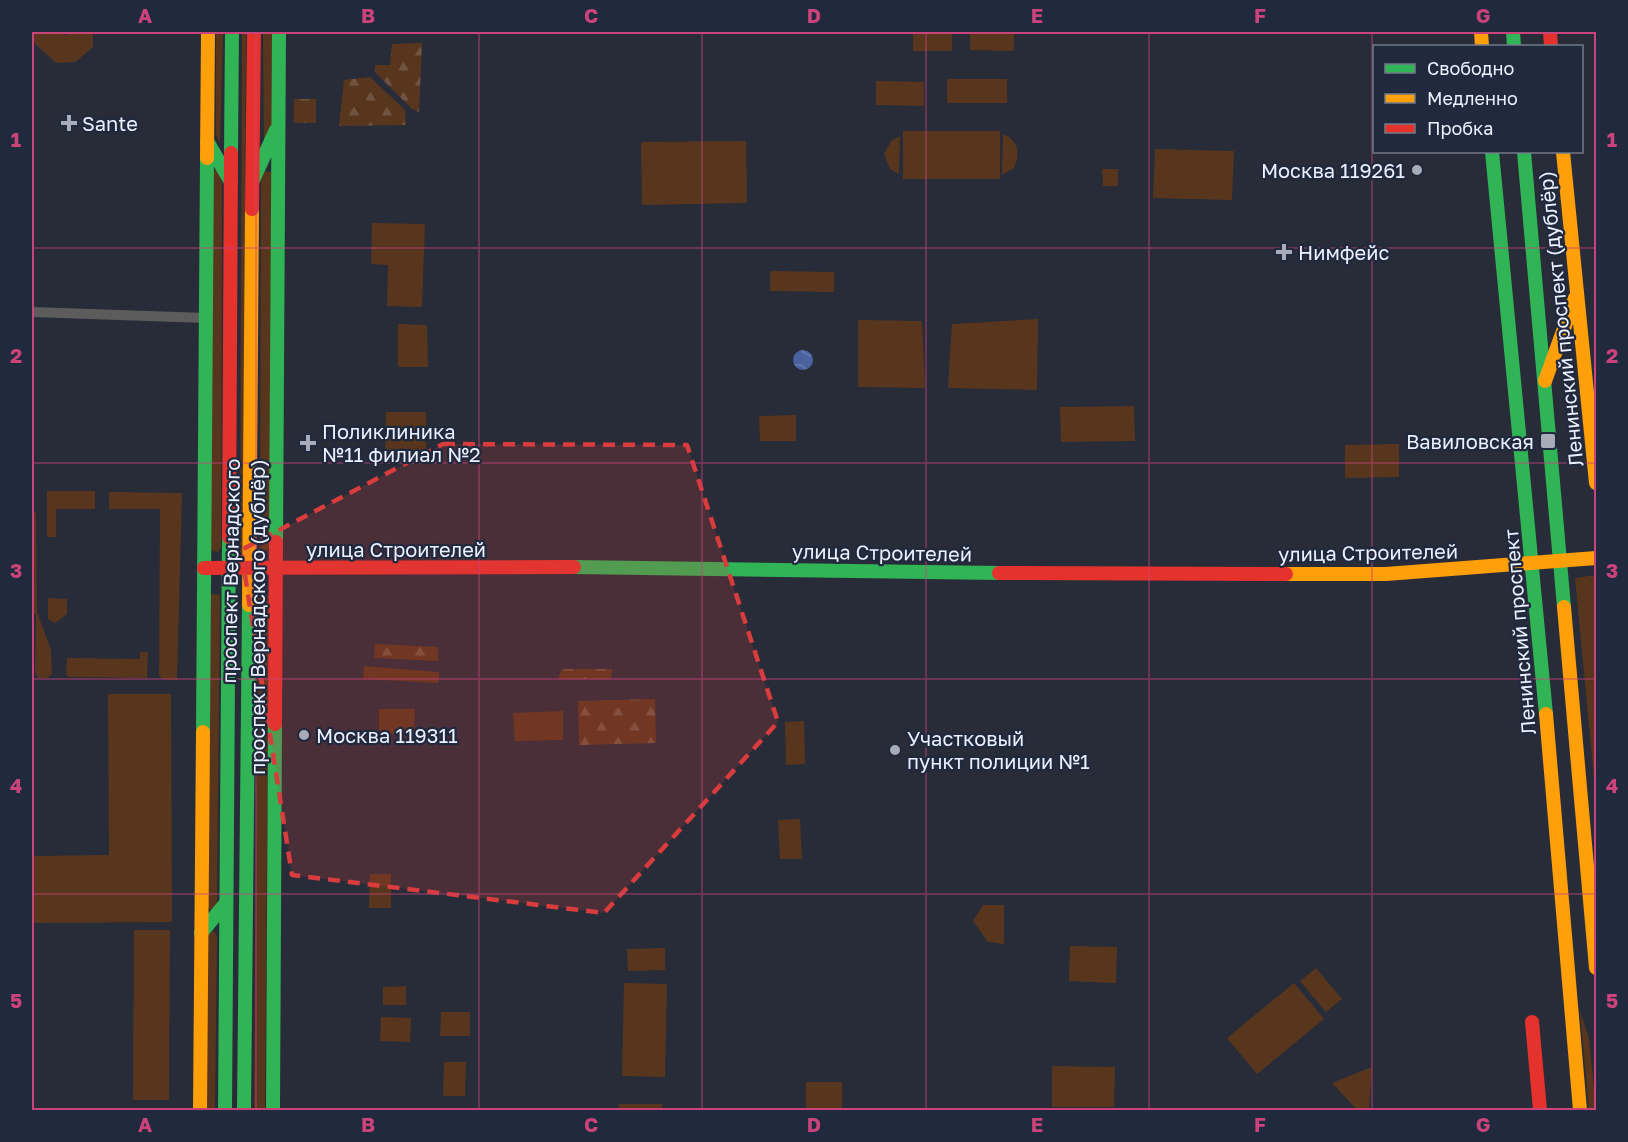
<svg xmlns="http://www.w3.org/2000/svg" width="1628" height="1142" font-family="'Golos Text',sans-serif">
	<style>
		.green { fill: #58361d }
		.forest { fill: url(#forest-firs) }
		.water { fill: url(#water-waves) }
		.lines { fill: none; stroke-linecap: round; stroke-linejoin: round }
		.street { stroke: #5d5c5c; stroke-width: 10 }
		.fast { stroke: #30b455; stroke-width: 14 }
		.slow { stroke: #ff9f0a; stroke-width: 14 }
		.jam { stroke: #e5322d; stroke-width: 14 }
		.marked { fill: #d83c3d; fill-opacity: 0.2; stroke: #d83c3d; stroke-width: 4.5; stroke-dasharray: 12 8; stroke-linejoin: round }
		.grid { fill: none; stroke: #ca437b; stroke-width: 1.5; stroke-opacity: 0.55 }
		.poi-dot { fill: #a7acb8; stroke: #21293e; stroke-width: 2 }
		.labels { text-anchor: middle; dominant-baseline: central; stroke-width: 4.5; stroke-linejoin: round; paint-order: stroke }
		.poi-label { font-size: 20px; fill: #ecf1fd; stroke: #21293e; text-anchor: start }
		.street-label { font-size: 20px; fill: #ecf1fd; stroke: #21293e }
		.neatline { fill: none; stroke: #ca437b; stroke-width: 2 }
		.grid-label { font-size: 20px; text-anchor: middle; font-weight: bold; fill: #ca437b }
	</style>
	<defs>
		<pattern id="forest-firs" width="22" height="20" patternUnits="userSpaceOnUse" patternTransform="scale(1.5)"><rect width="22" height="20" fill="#58361d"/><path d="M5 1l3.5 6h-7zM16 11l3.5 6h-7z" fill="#70543f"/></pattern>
		<pattern id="water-waves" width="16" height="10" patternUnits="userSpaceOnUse" patternTransform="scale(1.5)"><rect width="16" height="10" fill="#4a639e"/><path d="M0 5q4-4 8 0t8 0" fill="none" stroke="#647aac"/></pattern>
	</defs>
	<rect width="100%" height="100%" fill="#272c38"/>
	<path class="green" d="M 32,32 L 57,32 L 66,35 L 73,32 L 93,32 L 93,47 L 75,62 L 56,63 L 32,41 Z
		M 216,32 L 223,32 L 220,143 L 216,135 Z
		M 242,32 L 246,32 L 243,553 L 240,553 Z
		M 263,32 L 274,32 L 273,125 L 264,145 Z
		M 913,32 L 952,32 L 952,51 L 913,51 Z
		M 970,32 L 1014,32 L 1014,51 L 970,50 Z
		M 947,79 L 1007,79 L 1007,103 L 947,103 Z
		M 876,81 L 924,82 L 924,106 L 876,105 Z
		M 903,131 L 1000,131 L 1000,179 L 903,179 Z
		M 1003,134 C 1018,140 1021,154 1014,168 L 1002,175 Z
		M 900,136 L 899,174 L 890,169 L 884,154 L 891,141 Z
		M 746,141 L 747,203 L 642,205 L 641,142 Z
		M 1155,149 L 1234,151 L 1232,200 L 1153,198 Z
		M 1102,169 L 1118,169 L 1118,186 L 1103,186 Z
		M 212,170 L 219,170 L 222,183 L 221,547 L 218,552 L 212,551 L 210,546 Z
		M 261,171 L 271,172 L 270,545 L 267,551 L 261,549 L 260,543 Z
		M 372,223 L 425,224 L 422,307 L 387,306 L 388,265 L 371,264 Z
		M 770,271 L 834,272 L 834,292 L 770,291 Z
		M 1038,319 L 1037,390 L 948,388 L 952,324 Z
		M 858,320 L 922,321 L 925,388 L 858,387 Z
		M 398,324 L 427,325 L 428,367 L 398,367 Z
		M 1134,406 L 1135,441 L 1061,442 L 1060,407 Z
		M 386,412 L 426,412 L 426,462 L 385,462 Z
		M 796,415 L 796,441 L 760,441 L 759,416 Z
		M 1399,444 L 1399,477 L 1345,478 L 1345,445 Z
		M 47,491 L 95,491 L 95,509 L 56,509 L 56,537 L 47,537 Z
		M 109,492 L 182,493 L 177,680 L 163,679 L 159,676 L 160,509 L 109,509 Z
		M 32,509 L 36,513 L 37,612 L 51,650 L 52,674 L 47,678 L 38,678 L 35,673 L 36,614 L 32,614 Z
		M 1596,575 L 1596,799 L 1575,578 Z
		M 211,594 L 220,595 L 217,906 L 212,911 L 207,907 Z
		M 258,595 L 269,596 L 265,1110 L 254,1110 Z
		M 48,598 L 67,599 L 67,614 L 55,623 L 48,619 Z
		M 140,652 L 148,652 L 147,678 L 69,677 L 66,674 L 67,658 L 140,659 Z
		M 364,666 L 439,672 L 439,683 L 363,679 Z
		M 108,694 L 171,694 L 172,922 L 34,923 L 34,856 L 109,855 Z
		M 379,709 L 415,709 L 414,735 L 379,734 Z
		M 563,711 L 563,740 L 515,741 L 513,713 Z
		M 804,721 L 805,764 L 786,765 L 785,722 Z
		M 800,819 L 802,859 L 780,859 L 778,820 Z
		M 370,874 L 391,874 L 391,908 L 369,908 Z
		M 983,905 L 1004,905 L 1004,944 L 988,942 L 973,921 Z
		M 134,930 L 170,930 L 169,1100 L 133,1100 Z
		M 213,930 L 217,936 L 215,1110 L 206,1110 L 208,935 Z
		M 1070,946 L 1117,947 L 1116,983 L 1069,981 Z
		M 665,948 L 665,970 L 628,971 L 627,949 Z
		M 1316,968 L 1342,999 L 1326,1012 L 1300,981 Z
		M 624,983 L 667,984 L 665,1077 L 622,1076 Z
		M 1294,983 L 1324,1019 L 1257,1074 L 1227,1038 Z
		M 406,986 L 406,1005 L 383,1005 L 383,987 Z
		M 1580,1011 L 1589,1038 L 1596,1110 L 1589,1110 Z
		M 441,1012 L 470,1012 L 470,1036 L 440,1036 Z
		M 381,1017 L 411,1018 L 410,1042 L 380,1041 Z
		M 444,1062 L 466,1062 L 465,1096 L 443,1096 Z
		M 1052,1066 L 1115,1067 L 1114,1107 L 1052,1107 Z
		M 1372,1067 L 1369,1110 L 1357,1110 L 1332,1083 Z
		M 806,1082 L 842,1082 L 842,1109 L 806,1109 Z
		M 619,1104 L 662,1104 L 662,1110 L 619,1110 Z"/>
	<path class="forest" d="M 422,43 L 419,112 L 412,109 L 375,72 L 375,65 L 390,65 L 392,44 Z
		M 370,77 L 405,110 L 406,125 L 339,126 L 344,80 Z
		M 294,99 L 316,99 L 316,123 L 294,123 Z
		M 375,644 L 438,647 L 438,661 L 374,658 Z
		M 562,669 L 612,669 L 611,679 L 558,679 Z
		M 655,699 L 656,743 L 579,745 L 578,701 Z"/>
	<path class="water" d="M793 360a10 10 0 1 1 20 0a10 10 0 1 1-20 0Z"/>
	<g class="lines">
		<path class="street" d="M 32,312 L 206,318"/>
		<path class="fast" d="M 1513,32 L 1514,46
			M 207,141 L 231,182
			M 1492,152 L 1546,714
			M 1524,152 L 1564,607
			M 231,153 L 232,32
			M 253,180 L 276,130
			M 276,542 L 279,32
			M 574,567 L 999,573
			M 203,732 L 207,158
			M 201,933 L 226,903
			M 225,1110 L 229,537
			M 244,1110 L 249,605
			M 273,1110 L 275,724"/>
		<path class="slow" d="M 1481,32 L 1482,46
			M 1563,152 L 1596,483
			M 207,158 L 208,32
			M 1545,381 L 1575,298
			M 1286,574 L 1386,574 L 1596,558
			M 249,605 L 252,209
			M 1564,607 L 1596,968
			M 1546,714 L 1580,1110
			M 200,1110 L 203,732"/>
		<path class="jam" d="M 1550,32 L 1551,46
			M 252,209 L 254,32
			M 229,537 L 231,153
			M 204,568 L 574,567
			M 999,573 L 1286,574
			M 275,724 L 276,542
			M 1532,1022 L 1540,1110"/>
	</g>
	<path class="marked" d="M 443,444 L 687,445 L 778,722 L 604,913 L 292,875 L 241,550 Z"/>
	<path class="grid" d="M 256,32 L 256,1110M 479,32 L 479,1110M 702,32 L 702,1110M 926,32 L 926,1110M 1149,32 L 1149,1110M 1372,32 L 1372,1110M 32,248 L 1596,248M 32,463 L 1596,463M 32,679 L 1596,679M 32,894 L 1596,894"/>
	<g class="poi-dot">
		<path d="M66 114h6v6h6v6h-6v6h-6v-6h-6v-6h6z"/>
		<circle cx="1417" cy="170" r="6"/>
		<path d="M1281 243h6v6h6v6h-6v6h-6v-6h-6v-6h6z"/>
		<rect x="1540" y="433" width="16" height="16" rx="3"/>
		<path d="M305 434h6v6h6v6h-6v6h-6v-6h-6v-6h6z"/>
		<circle cx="304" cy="735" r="6"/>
		<circle cx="895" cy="750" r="6"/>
	</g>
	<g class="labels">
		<g class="poi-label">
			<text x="82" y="123">Sante</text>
			<text x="1405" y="170" text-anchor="end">Москва 119261</text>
			<text x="1298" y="252">Нимфейс</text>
			<text x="322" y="431">Поликлиника<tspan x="322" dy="23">№11 филиал №2</tspan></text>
			<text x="1534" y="441" text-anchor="end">Вавиловская</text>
			<text x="316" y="735">Москва 119311</text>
			<text x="907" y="738">Участковый<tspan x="907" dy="23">пункт полиции №1</tspan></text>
		</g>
		<g class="street-label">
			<text transform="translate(1560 319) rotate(-96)">Ленинский проспект (дублёр)</text>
			<text x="396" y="549">улица Строителей</text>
			<text transform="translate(882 552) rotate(1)">улица Строителей</text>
			<text transform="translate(1368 552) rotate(-1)">улица Строителей</text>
			<text transform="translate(230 571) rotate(-89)">проспект Вернадского</text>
			<text transform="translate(257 617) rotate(-90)">проспект Вернадского (дублёр)</text>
			<text transform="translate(1519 632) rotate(-95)">Ленинский проспект</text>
		</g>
	</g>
	<rect width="1628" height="1142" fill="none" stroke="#21293e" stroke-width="66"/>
	<rect x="1373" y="45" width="210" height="108" fill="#21293e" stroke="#72798a" stroke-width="1.5"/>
	<rect x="1385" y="64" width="30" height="9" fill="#30b455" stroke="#72798a" stroke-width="1.5"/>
	<text x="1427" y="75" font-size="18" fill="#ecf1fd">Свободно</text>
	<rect x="1385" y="94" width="30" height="9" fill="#ff9f0a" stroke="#72798a" stroke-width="1.5"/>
	<text x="1427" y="105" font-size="18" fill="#ecf1fd">Медленно</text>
	<rect x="1385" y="124" width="30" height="9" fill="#e5322d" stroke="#72798a" stroke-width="1.5"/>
	<text x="1427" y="135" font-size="18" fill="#ecf1fd">Пробка</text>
	<rect x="33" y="33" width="1562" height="1076" class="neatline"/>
	<g class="grid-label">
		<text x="145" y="23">A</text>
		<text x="368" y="23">B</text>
		<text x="591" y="23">C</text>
		<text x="814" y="23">D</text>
		<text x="1037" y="23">E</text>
		<text x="1260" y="23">F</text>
		<text x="1483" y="23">G</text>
		<text x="16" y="147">1</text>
		<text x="1612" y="147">1</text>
		<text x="16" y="363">2</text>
		<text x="1612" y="363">2</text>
		<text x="16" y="578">3</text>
		<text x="1612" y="578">3</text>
		<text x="16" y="793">4</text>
		<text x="1612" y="793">4</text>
		<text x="16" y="1008">5</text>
		<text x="1612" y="1008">5</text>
		<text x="145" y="1132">A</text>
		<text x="368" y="1132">B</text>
		<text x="591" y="1132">C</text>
		<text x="814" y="1132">D</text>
		<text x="1037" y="1132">E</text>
		<text x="1260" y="1132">F</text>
		<text x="1483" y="1132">G</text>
	</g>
</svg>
